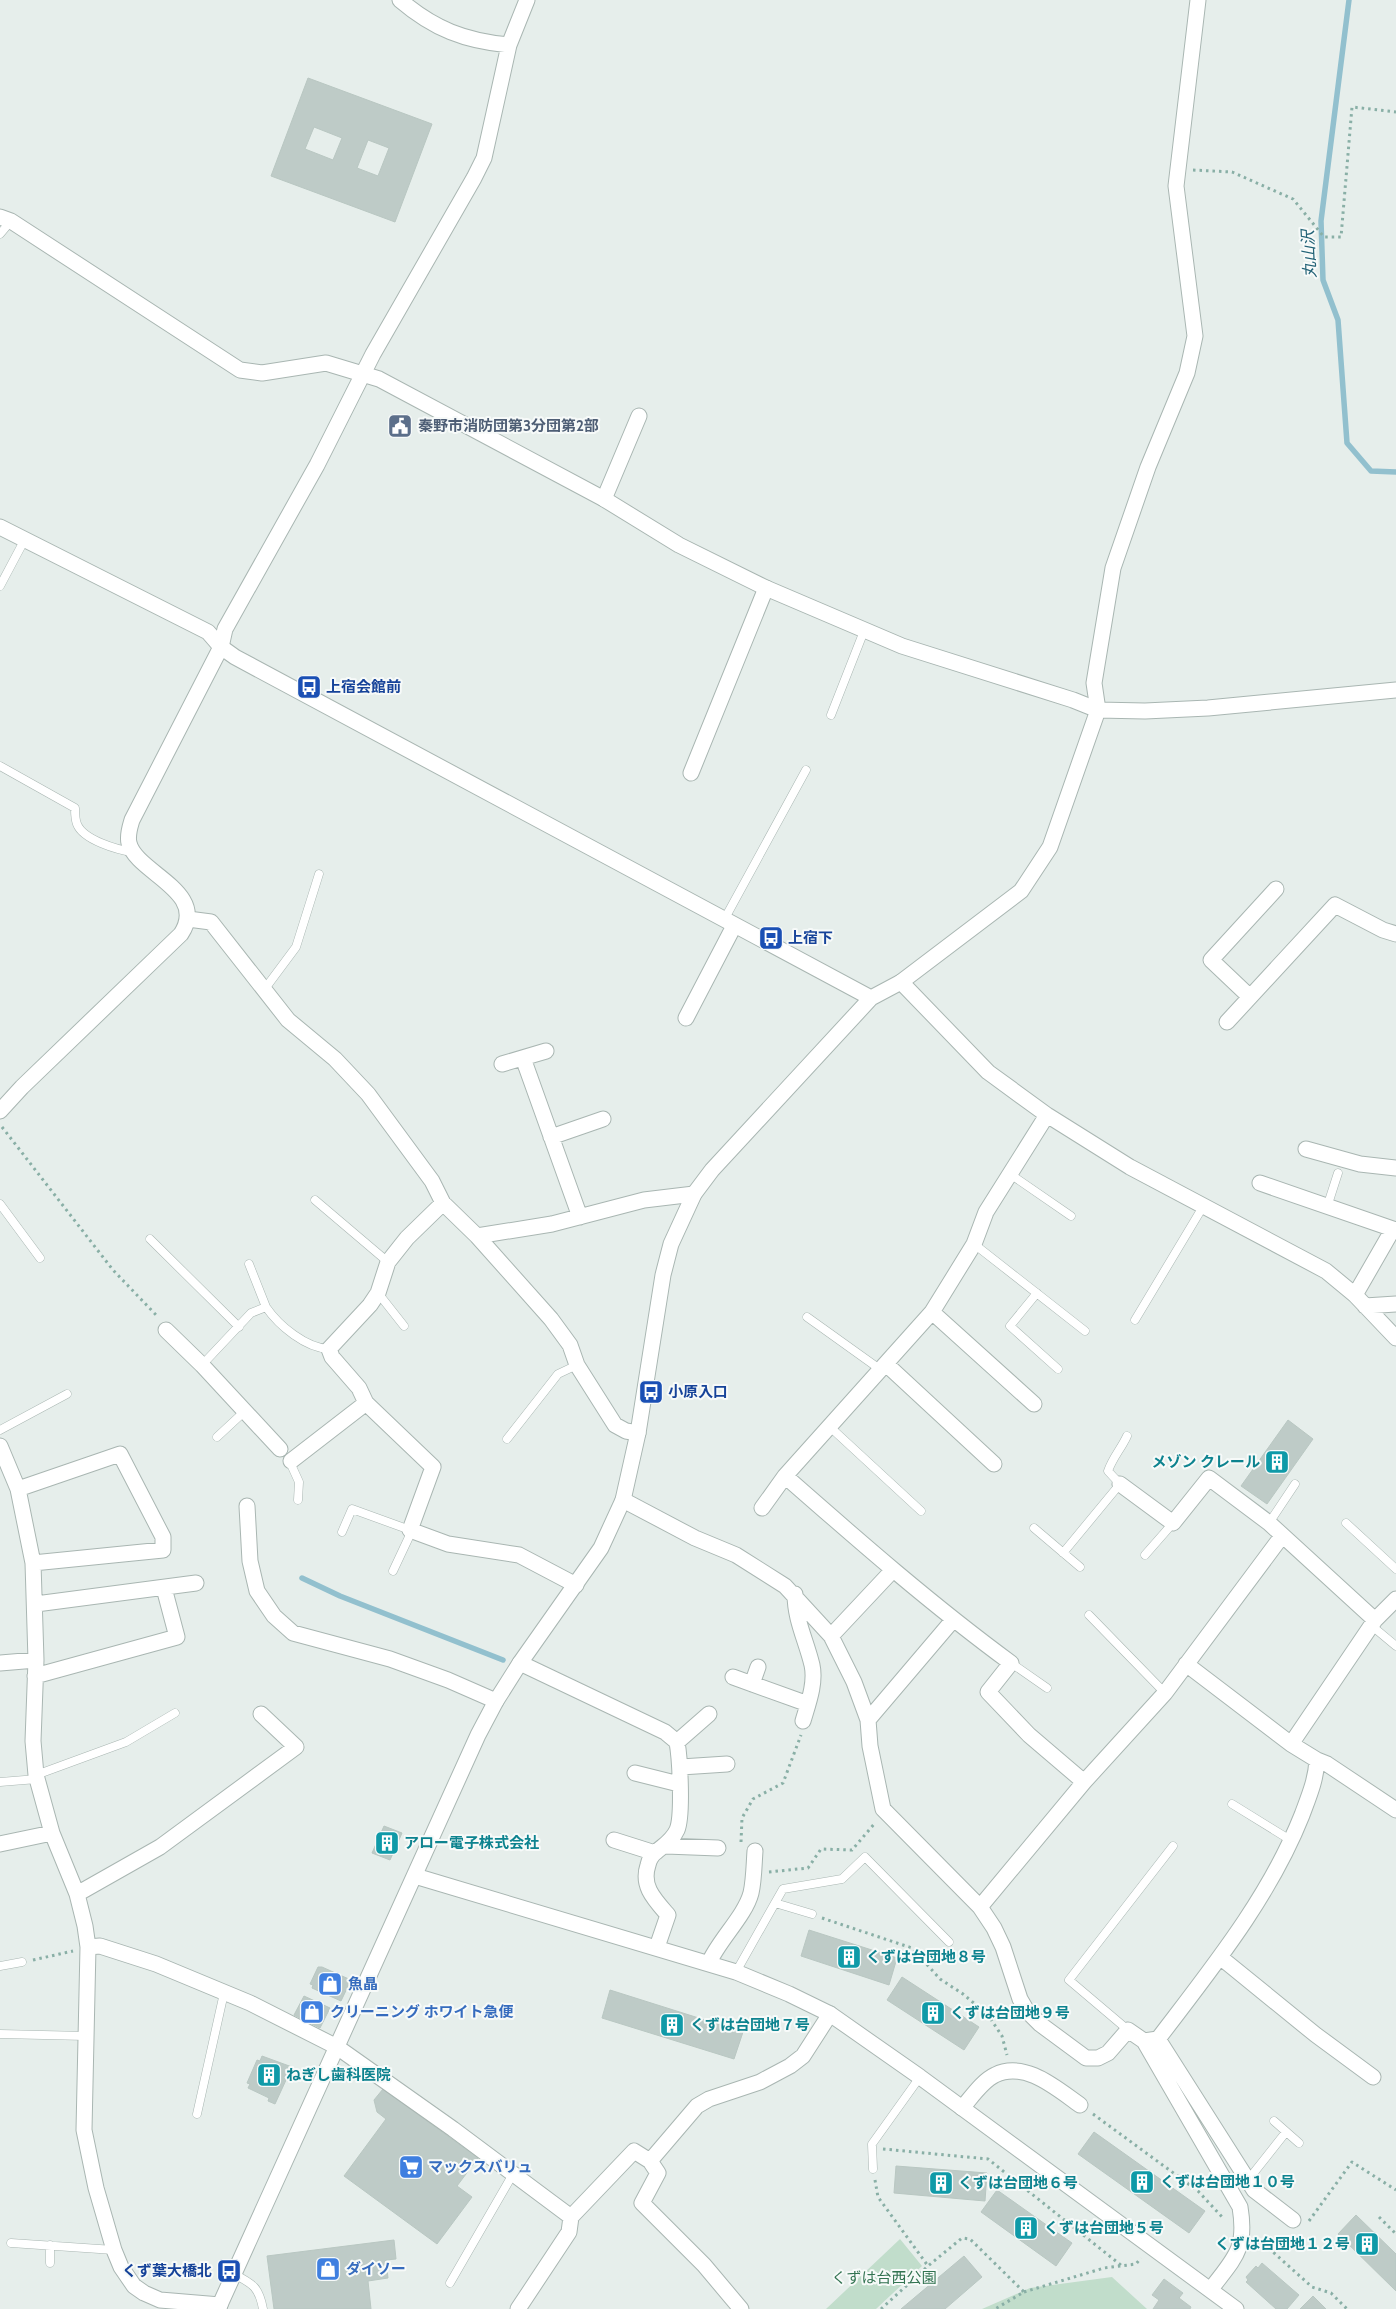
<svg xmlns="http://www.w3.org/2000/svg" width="1396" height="2309" font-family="Cabin,'Noto Sans JP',sans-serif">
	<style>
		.green { fill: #c1ddcb }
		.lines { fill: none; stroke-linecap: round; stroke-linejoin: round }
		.stream { stroke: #92c0ce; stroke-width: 5.5 }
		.building { fill: #becbc7; stroke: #b9c7c2; fill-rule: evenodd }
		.service-casing { stroke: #a9b6b2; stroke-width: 9 }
		.minor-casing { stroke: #a9b6b2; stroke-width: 17 }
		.tertiary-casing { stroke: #a9b6b2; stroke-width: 17 }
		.path { stroke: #89afa6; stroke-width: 3; stroke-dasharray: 2.5 4; stroke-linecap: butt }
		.service { stroke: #fff; stroke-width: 8 }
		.minor { stroke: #fff; stroke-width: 15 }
		.tertiary { stroke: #fff; stroke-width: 15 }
		.labels { text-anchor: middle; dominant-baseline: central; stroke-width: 4; stroke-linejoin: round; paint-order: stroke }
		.service-label { font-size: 15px; font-weight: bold; fill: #4e5e75; stroke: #f7faf9; text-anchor: start }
		.transit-label { font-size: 15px; font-weight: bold; fill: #164399; stroke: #f7faf9; text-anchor: start }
		.culture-label { font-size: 15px; font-weight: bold; fill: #0d838f; stroke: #f7faf9; text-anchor: start }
		.shop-label { font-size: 15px; font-weight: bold; fill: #366cbe; stroke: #f7faf9; text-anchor: start }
		.park-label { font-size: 15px; fill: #327351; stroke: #f7faf9 }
		.water-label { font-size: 16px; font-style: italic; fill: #236377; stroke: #f7faf9 }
	</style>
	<rect width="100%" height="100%" fill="#e6eeeb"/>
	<path class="green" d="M 900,2239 L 922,2266 L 876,2309 L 826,2309 Z
		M 1112,2277 L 1147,2309 L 982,2309 L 1030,2288 Z"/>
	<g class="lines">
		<path class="stream" d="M 1349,0 L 1321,221 L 1323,280 L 1338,320 L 1347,443 L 1371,471 L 1396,472
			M 302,1578 L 340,1596 L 503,1660"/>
	</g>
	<path class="building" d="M 308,78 L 432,124 L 395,222 L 271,176 ZM 314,127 L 342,138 L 333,160 L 305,149 ZM 368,140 L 389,148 L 378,176 L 357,168 Z
		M 1288,1420 L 1313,1439 L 1267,1504 L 1241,1486 Z
		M 384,1826 L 402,1833 L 390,1860 L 372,1853 Z
		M 809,1930 L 897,1958 L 889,1985 L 801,1956 Z
		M 318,1967 L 322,1967 L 351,1980 L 341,2001 L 312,1988 L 313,1985 L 310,1984 Z
		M 902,1977 L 979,2027 L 964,2050 L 887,2000 Z
		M 610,1990 L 743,2032 L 734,2059 L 602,2018 Z
		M 304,1996 L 330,2008 L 320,2028 L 294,2015 Z
		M 262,2056 L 292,2067 L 275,2104 L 268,2101 L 269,2098 L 248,2088 L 250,2084 L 247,2083 L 257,2060 L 260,2061 Z
		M 383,2089 L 478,2158 L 457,2186 L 472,2197 L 437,2244 L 344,2176 L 386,2119 L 377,2112 L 374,2100 Z
		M 1094,2132 L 1205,2211 L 1189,2233 L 1078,2154 Z
		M 896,2166 L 987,2173 L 985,2201 L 894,2193 Z
		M 997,2190 L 1072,2243 L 1056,2266 L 981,2212 Z
		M 1356,2215 L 1396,2254 L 1396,2291 L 1338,2234 Z
		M 394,2240 L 396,2259 L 386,2260 L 388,2278 L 368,2281 L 371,2309 L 274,2309 L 267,2256 Z
		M 964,2256 L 982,2277 L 945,2309 L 901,2309 Z
		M 1262,2263 L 1299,2295 L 1287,2309 L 1276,2309 L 1246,2282 L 1248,2280 L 1246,2277 L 1256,2266 L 1258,2268 Z
		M 1164,2279 L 1183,2293 L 1179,2298 L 1191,2307 L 1190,2309 L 1153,2309 L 1159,2300 L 1152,2295 Z
		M 1313,2296 L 1326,2309 L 1300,2309 Z"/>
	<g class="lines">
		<defs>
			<path id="service" d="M 0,234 L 11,221
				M 0,586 L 25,539
				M 831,715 L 864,631
				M 0,766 L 75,808 C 75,813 75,819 77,824 C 83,840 118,850 133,852
				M 724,920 L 806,770
				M 264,990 L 296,947 L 319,874
				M 1010,1174 L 1071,1216
				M 315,1200 L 388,1262
				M 0,1204 L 40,1258
				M 1327,1207 L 1338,1173
				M 150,1239 L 239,1327
				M 974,1244 L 1085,1331
				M 249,1264 L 266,1307
				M 378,1293 L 404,1326
				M 1037,1293 L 1010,1326 L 1058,1369
				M 807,1317 L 881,1370
				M 1135,1320 L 1204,1205
				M 202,1365 L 251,1313 L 266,1307 C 279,1326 306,1348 329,1349
				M 830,1427 L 921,1511
				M 0,1430 L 67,1394
				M 217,1437 L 245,1411
				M 507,1439 L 558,1374 L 577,1365
				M 289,1460 L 299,1482 L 298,1500
				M 1269,1523 L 1295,1484
				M 1346,1523 L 1396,1569
				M 1034,1528 L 1080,1567
				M 342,1532 L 352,1509 L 410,1530 L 409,1537 L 393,1571
				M 1063,1553 L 1120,1484 L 1108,1471 C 1113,1457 1121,1449 1127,1436
				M 1145,1555 L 1173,1523
				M 1089,1615 L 1165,1693
				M 1372,1626 L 1396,1646
				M 1011,1663 L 1047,1688
				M 36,1775 L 126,1742 L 175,1713
				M 0,1782 L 37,1779
				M 1232,1804 L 1292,1841
				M 775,1903 L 783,1889 L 842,1879 L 865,1857 L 949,1942
				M 0,1966 L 22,1962
				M 736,1972 L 775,1903 L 812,1914
				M 1128,2030 L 1069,1980 L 1173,1846
				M 0,2034 L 86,2036
				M 197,2114 L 224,1993
				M 1274,2121 L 1299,2143
				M 873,2169 L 872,2144 L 920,2077
				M 1248,2180 L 1286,2132
				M 11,2243 L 114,2250
				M 50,2263 L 50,2245
				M 234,2274 C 253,2284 259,2287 263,2309
				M 450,2283 L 513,2174"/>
			<path id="minor" d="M 400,0 C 434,29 465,41 509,45
				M 604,499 L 639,416
				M 221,647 L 225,629 L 317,465 L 373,354 L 474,178 L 484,158 L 509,45 L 527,0
				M 1098,710 L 1094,683 L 1113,568 L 1148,467 L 1187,373 L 1195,336 L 1176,186 L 1198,0
				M 691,773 L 766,588
				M 188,919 L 211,922 L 288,1020 L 335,1059 L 368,1094 L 432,1181 L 443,1203 L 477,1236 L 551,1319 L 570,1345 L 577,1365 L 615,1425 L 626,1431 L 638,1433
				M 901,982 L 988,1072 L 1047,1115 L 1130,1167 L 1326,1271 L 1355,1295 L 1396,1338
				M 1250,997 L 1211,960 L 1276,889
				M 686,1018 L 734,926
				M 1227,1022 L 1335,905 L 1383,930 L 1396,934
				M 523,1058 L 580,1217
				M 502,1064 L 546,1051
				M 551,1137 L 603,1119
				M 1306,1149 L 1360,1164 L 1396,1168
				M 1260,1183 L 1393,1229 L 1355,1295
				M 443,1203 L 407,1238 L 388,1262 L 378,1293 L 370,1305 L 329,1349 L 332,1357 L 359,1388 L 366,1403 L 433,1467 L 410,1530 L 448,1544 L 519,1555 L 576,1585
				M 477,1236 L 552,1224 L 644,1200 L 694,1194
				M 1365,1306 L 1396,1304
				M 932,1312 L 1034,1404
				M 166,1330 L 202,1365 L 280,1449
				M 886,1364 L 994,1464
				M 0,1446 L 18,1489 L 33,1563 L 36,1660 L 33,1741 L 36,1775 L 52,1833 L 77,1894 L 85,1926 L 88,1947 L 84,2130 L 96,2188 L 114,2250 L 121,2267 L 134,2286 L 144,2293 L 160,2300 L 220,2305
				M 291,1461 L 366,1403
				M 785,1476 C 859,1541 932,1605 1011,1663 L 988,1692 L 1029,1735 L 1084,1782
				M 1120,1484 L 1173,1523 L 1209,1478 L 1269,1523 L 1375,1620
				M 18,1489 L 120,1454 L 163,1537 L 163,1550 L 33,1563
				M 623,1500 L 695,1538 L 736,1555 L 785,1586 L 831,1636 L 854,1682 L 868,1720 L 870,1746 L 883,1809 L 980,1907 L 994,1928 L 1003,1947 L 1020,1999 L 1027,2011 L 1040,2024 L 1086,2058 L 1098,2058 L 1108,2053 L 1128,2030 L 1144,2041 L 1240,2207 C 1247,2249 1235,2257 1211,2289
				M 247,1506 L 250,1561 L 257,1591 L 274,1616 L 293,1633 L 390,1659 L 448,1680 L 496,1701
				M 762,1508 L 785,1476 L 932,1312 L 974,1244 L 986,1212 L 1047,1115
				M 795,1594 C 795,1620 806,1640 812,1665 C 816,1683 808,1704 803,1721
				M 36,1604 L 196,1583
				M 831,1636 L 892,1571
				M 0,1663 L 36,1660
				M 520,1663 L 665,1732 L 677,1742 C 680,1759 683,1816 677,1830 C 672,1841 664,1845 656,1852 C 652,1855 649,1860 648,1865 C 641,1886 654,1899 668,1915 L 657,1947
				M 1186,1664 L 1291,1744 L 1317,1760 L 1327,1764 L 1396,1810
				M 35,1676 L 177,1637 L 164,1588
				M 733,1677 L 808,1704
				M 752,1684 L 758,1667
				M 868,1720 L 953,1620
				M 677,1742 L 709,1714
				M 1291,1744 L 1375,1620 L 1396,1599
				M 681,1767 L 727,1764
				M 635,1773 L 679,1784
				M 614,1840 L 655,1853
				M 0,1844 L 52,1833
				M 666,1846 L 718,1848
				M 77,1894 L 160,1847 L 296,1747 L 261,1714
				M 980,1907 L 1084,1782 L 1165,1693 L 1282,1536
				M 88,1947 L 100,1946 L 156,1964 L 250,2003 L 337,2047 L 453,2129 L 571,2217
				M 1220,1957 L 1316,2035 L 1373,2077
				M 709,1963 C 718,1941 745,1916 751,1893 C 754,1880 754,1864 755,1851
				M 1158,2039 L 1254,2190 L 1293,2220
				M 1144,2041 L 1158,2039 C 1212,1968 1269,1898 1302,1815 C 1309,1796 1316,1780 1317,1760
				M 962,2108 C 971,2098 982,2081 995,2075 C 1025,2060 1057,2089 1080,2105
				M 650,2161 L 697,2106 L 709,2099 L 760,2082 L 790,2066 L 803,2056 L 830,2014
				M 518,2309 L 569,2232 L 571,2217 L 634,2151 L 650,2161 L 658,2173 L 642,2203 L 704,2265 L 741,2309"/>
			<path id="tertiary" d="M 0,217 L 11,221 L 240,370 L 262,373 L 326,363 L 379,379 L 604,499 L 679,545 L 766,588 L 902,646 L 1073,700 L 1098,710 L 1145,711 L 1208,708 L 1396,690
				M 0,527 L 208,632 L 221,647 L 235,657 L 871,998
				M 0,1111 L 22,1087 L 181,934 C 209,891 136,873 129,843 C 127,835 130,827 132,820 L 221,647
				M 415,1876 L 736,1972 L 789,1994 L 830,2014 L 920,2077 L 1236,2309
				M 218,2309 L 478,1735 L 496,1701 L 520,1663 L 601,1548 L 623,1500 L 638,1433 L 663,1275 L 671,1244 L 694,1194 L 712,1170 L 871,998 L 901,982 L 1021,891 L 1050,847 L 1098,710"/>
		</defs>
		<use href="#service" class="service-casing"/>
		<use href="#minor" class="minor-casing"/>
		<use href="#tertiary" class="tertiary-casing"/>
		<path class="path" d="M 1193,170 L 1232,172 L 1293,199 L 1324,237 L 1341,237 L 1352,107 L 1396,112
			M 2,1127 L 113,1270 L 158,1317
			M 741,1842 L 742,1818 L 753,1799 L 783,1783 L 801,1735
			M 769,1872 L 808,1868 L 821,1849 L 852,1850 L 875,1823
			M 822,1918 L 912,1948 L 940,1979 L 963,1994 L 988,2015 L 1002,2036 L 1007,2055
			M 33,1960 L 73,1951
			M 1093,2114 L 1198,2191 L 1224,2219
			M 883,2149 L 988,2159 L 1122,2266
			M 875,2180 L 878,2197 L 928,2266
			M 1379,2217 L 1396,2234
			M 1309,2221 L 1352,2162 L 1396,2190
			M 1257,2242 L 1273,2252 L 1312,2287 L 1331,2293 L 1347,2309
			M 1024,2292 L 1104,2268 L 1136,2264 L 1141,2258
			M 881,2309 L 928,2266 L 962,2238 L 970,2239 L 1024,2292 L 995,2309"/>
		<use href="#service" class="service"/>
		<use href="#minor" class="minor"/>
		<use href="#tertiary" class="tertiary"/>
	</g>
	<defs>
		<symbol id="civic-square" viewBox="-11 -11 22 22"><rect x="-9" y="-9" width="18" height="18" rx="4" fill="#5c6f8a" stroke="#f7faf9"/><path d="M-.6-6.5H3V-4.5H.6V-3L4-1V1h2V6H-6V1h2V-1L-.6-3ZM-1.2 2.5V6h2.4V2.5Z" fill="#fff"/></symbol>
		<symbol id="bus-square" viewBox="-11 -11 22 22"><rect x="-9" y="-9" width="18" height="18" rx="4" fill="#1a4fb4" stroke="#f7faf9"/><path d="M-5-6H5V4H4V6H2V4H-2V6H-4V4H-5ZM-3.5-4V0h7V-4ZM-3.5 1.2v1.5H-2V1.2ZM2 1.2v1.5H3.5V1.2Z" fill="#fff"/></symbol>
		<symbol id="building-square" viewBox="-11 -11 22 22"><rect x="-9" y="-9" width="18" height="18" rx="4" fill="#0f9aa8" stroke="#f7faf9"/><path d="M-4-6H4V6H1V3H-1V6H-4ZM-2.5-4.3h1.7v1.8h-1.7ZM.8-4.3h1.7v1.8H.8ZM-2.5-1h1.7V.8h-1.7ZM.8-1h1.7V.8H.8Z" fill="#fff"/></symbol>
		<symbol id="shop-square" viewBox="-11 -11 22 22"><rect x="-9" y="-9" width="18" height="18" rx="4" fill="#3f7fe0" stroke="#f7faf9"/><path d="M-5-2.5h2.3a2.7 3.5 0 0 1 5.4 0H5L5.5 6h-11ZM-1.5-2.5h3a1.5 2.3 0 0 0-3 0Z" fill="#fff"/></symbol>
		<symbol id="supermarket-square" viewBox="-11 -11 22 22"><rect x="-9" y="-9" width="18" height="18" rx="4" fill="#3f7fe0" stroke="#f7faf9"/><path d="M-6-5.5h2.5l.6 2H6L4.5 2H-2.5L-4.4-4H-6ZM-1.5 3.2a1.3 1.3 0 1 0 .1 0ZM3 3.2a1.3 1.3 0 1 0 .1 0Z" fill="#fff"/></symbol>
	</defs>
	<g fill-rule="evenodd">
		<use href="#civic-square" x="386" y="412" width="28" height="28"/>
		<use href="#bus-square" x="295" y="673" width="28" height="28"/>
		<use href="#bus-square" x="757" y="924" width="28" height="28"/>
		<use href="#bus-square" x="637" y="1378" width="28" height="28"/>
		<use href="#building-square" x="1263" y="1448" width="28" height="28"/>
		<use href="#building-square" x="373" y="1829" width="28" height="28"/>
		<use href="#building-square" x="835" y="1943" width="28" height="28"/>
		<use href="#shop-square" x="316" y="1970" width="28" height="28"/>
		<use href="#shop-square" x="298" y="1998" width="28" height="28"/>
		<use href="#building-square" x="919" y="1999" width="28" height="28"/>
		<use href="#building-square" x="658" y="2011" width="28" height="28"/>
		<use href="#building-square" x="255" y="2061" width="28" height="28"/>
		<use href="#supermarket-square" x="397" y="2153" width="28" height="28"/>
		<use href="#building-square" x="1128" y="2168" width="28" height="28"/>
		<use href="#building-square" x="927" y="2169" width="28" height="28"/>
		<use href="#building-square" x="1012" y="2214" width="28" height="28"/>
		<use href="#building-square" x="1353" y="2230" width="28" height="28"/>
		<use href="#shop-square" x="314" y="2255" width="28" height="28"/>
		<use href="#bus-square" x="215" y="2257" width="28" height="28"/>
	</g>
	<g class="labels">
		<g class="service-label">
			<text x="418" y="426">秦野市消防団第3分団第2部</text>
		</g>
		<g class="transit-label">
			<text x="326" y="687">上宿会館前</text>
			<text x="788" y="938">上宿下</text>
			<text x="668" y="1392">小原入口</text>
			<text x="212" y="2271" text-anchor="end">くず葉大橋北</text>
		</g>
		<g class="culture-label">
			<text x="1260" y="1462" text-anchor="end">メゾン クレール</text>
			<text x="404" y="1843">アロー電子株式会社</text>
			<text x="866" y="1957">くずは台団地８号</text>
			<text x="950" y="2013">くずは台団地９号</text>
			<text x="690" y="2025">くずは台団地７号</text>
			<text x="286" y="2075">ねぎし歯科医院</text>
			<text x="1160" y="2182">くずは台団地１０号</text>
			<text x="958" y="2183">くずは台団地６号</text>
			<text x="1044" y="2228">くずは台団地５号</text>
			<text x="1350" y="2244" text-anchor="end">くずは台団地１２号</text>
		</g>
		<g class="shop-label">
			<text x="348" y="1984">魚晶</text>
			<text x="330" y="2012">クリーニング ホワイト急便</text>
			<text x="428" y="2167">マックスバリュ</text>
			<text x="346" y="2269">ダイソー</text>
		</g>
		<g class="park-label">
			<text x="884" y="2278">くずは台西公園</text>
		</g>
		<g class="water-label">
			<text transform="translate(1309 254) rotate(-93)">丸山沢</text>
		</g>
	</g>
</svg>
